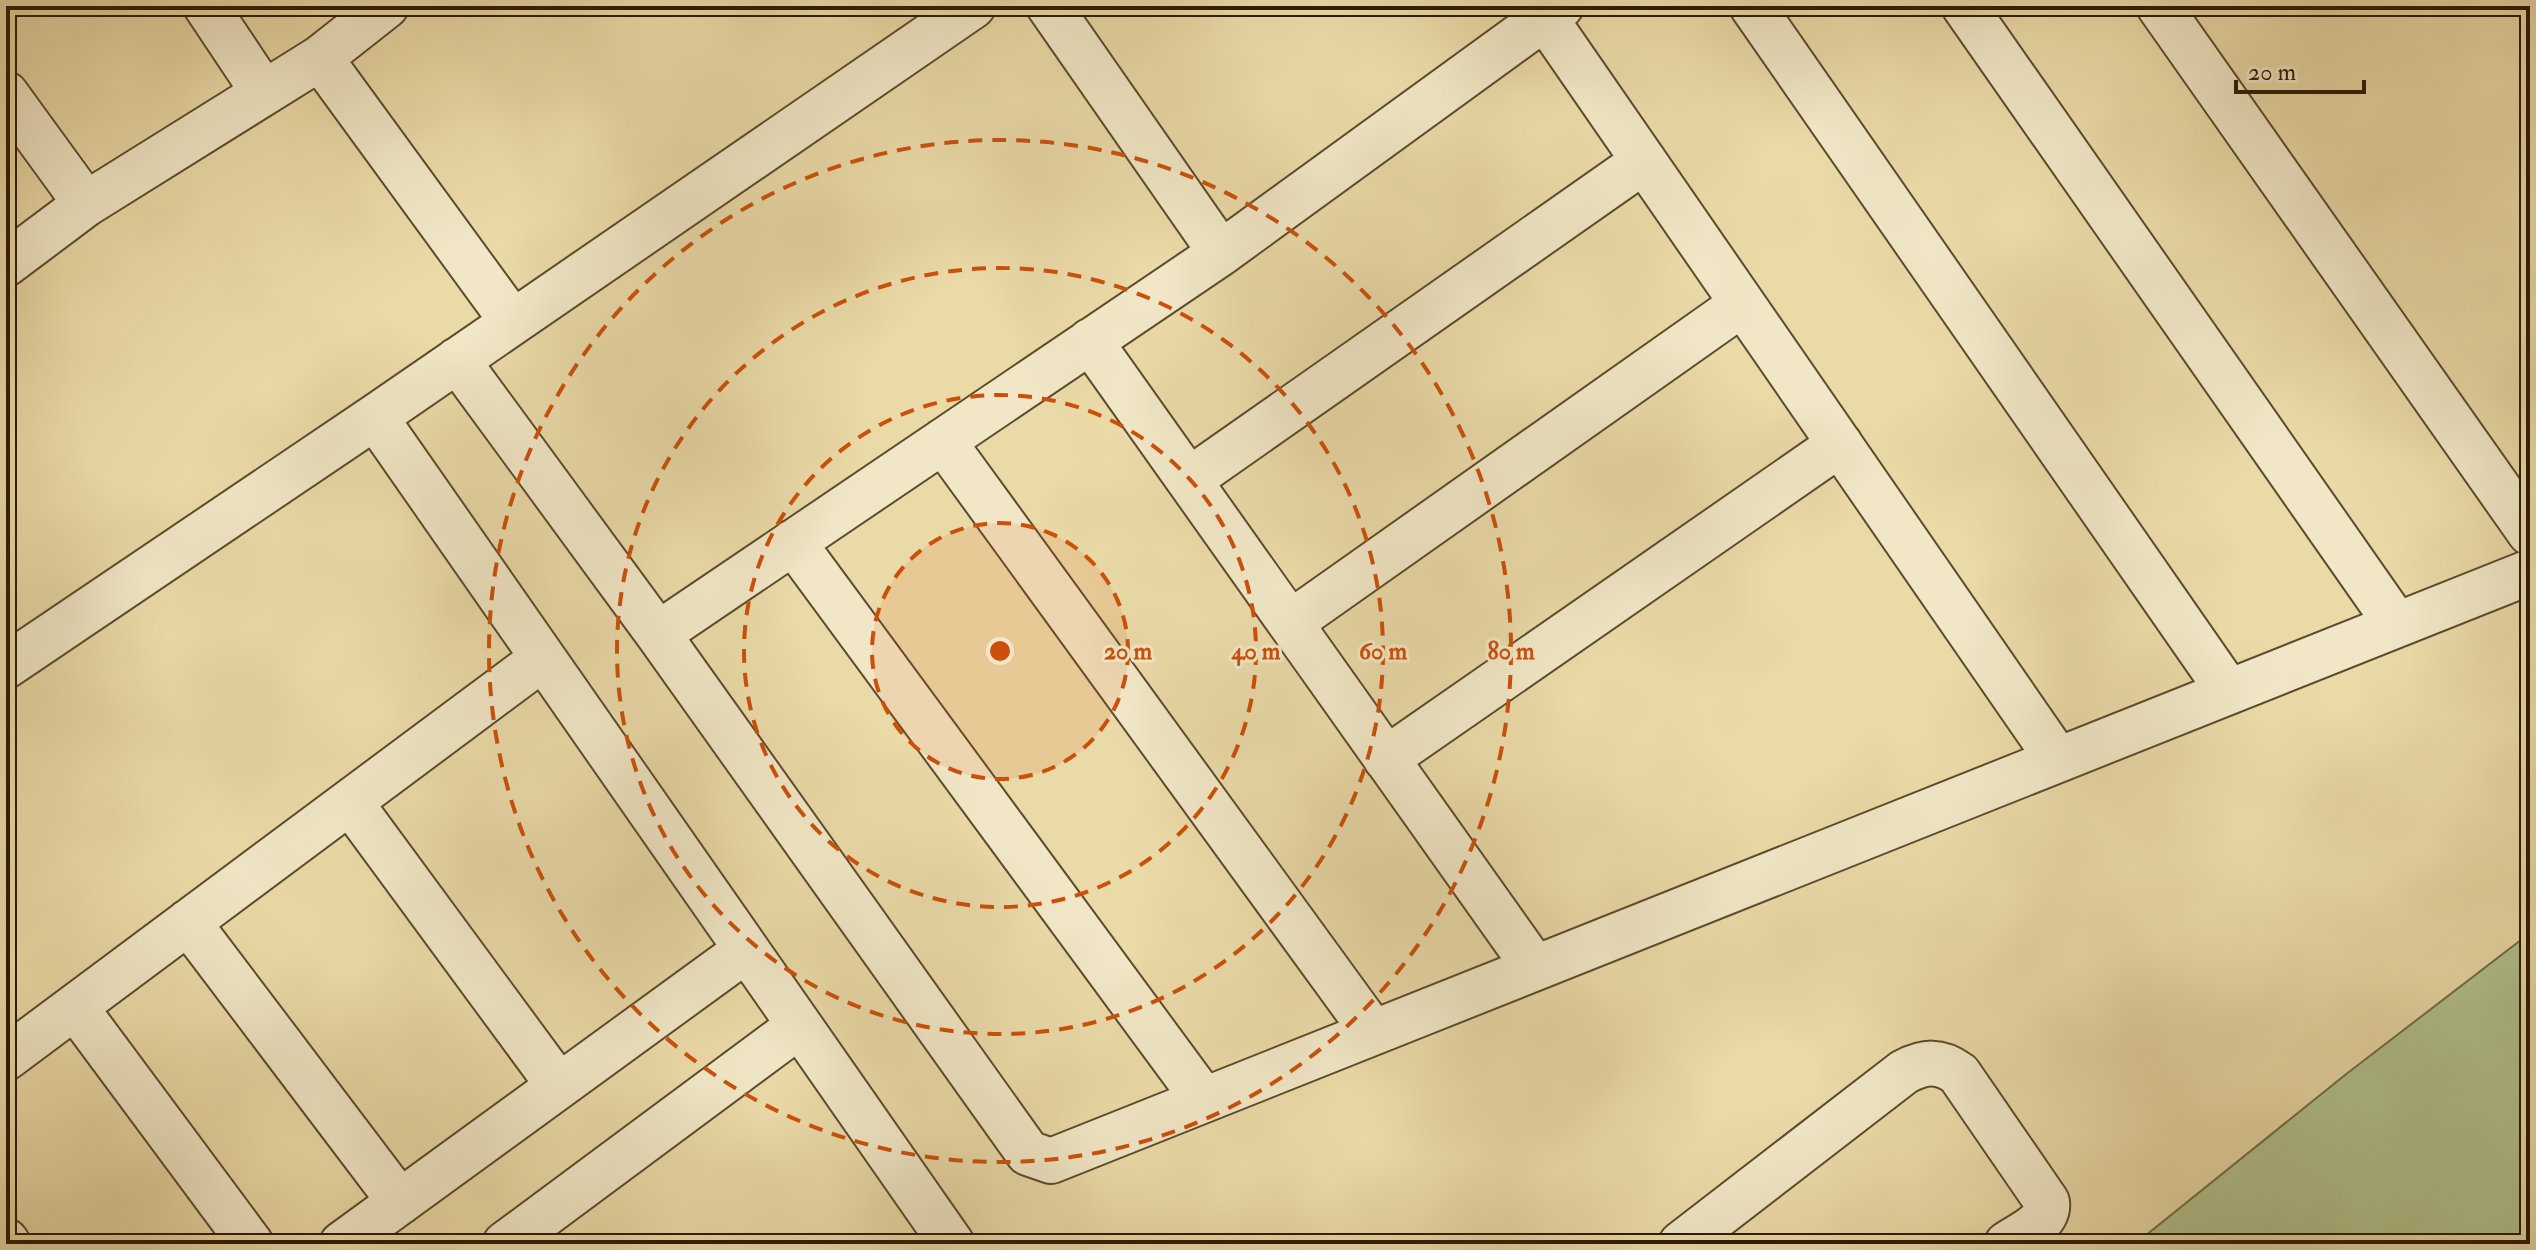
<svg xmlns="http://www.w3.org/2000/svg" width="2536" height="1250" font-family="'IM FELL Double Pica',serif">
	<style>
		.green { fill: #b1c18c; stroke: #6e6e48; stroke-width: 2 }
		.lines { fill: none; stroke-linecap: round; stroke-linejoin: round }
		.minor-casing { stroke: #5c4b2c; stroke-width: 48 }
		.minor { stroke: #f1e7c6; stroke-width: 44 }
		.ring { fill: none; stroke: #cc500b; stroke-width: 4; stroke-dasharray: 14 10 }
		.centre { fill: #cc500b; stroke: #f1e7c6; stroke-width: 4 }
		.ring-label { font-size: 24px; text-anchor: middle; font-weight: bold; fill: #cc500b; stroke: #f1e7c6; stroke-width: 6; stroke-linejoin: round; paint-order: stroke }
	</style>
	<rect width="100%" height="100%" fill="#eadaa8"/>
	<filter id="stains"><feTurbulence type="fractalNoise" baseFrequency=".0025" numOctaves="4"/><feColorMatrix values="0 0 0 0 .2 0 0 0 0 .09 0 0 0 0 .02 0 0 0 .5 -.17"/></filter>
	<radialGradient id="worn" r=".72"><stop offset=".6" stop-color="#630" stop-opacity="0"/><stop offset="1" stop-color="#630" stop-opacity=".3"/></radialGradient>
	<path class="green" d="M 2530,933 L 2530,1244 L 2135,1244 L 2345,1075 Z"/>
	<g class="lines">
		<defs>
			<path id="minor" d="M 206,6 L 264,93
				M 1049,6 L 1221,253
				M 1561,6 L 1221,253 L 658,634 L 1028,1153 L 1051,1161 L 2530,572
				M 1752,6 L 2229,692
				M 1964,6 L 2397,625
				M 2159,6 L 2530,533
				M 1545,18 L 2058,760
				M 320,58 L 512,321
				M 6,94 L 86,204
				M 6,264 L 86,204 L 320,58 L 386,6
				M 1090,341 L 1535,968
				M 457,360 L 658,634
				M 375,417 L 952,1244
				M 943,441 L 1373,1032
				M 1189,480 L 1644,161
				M 793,542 L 1204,1100
				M 1290,623 L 1742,304
				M 6,666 L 375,417 L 973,6
				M 1386,759 L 1840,444
				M 350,802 L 559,1086
				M 188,922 L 400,1202
				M 75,1007 L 251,1244
				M 6,1058 L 543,658
				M 6,1241 L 8,1244
				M 342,1244 L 746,950
				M 505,1244 L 799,1026
				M 1681,1244 L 1904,1072 C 1925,1061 1940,1060 1959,1074 L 2047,1202 C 2050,1223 2021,1234 2007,1244"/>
		</defs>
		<use href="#minor" class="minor-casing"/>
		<use href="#minor" class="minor"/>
	</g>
	<circle cx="1000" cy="651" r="128" fill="#cc500b" fill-opacity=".12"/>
	<g class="ring">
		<circle cx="1000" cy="651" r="128"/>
		<circle cx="1000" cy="651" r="256"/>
		<circle cx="1000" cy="651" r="383"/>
		<circle cx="1000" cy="651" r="511"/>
	</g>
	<circle cx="1000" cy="651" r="12" class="centre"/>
	<g class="ring-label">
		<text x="1128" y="659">20 m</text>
		<text x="1256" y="659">40 m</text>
		<text x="1383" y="659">60 m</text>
		<text x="1511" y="659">80 m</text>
	</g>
	<rect width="2536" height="1250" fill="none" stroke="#eadaa8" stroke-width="32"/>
	<rect x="8" y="8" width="2520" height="1234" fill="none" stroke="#2c1b03" stroke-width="4"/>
	<rect x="16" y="16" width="2504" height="1218" fill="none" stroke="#2c1b03" stroke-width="2"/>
	<path d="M2236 80v12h128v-12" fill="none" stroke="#2c1b03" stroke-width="4"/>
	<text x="2248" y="80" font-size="24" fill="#2c1b03" stroke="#f1e7c6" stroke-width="6" paint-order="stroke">20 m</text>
	<rect width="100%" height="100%" filter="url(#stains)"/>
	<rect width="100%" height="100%" fill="url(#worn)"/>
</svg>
